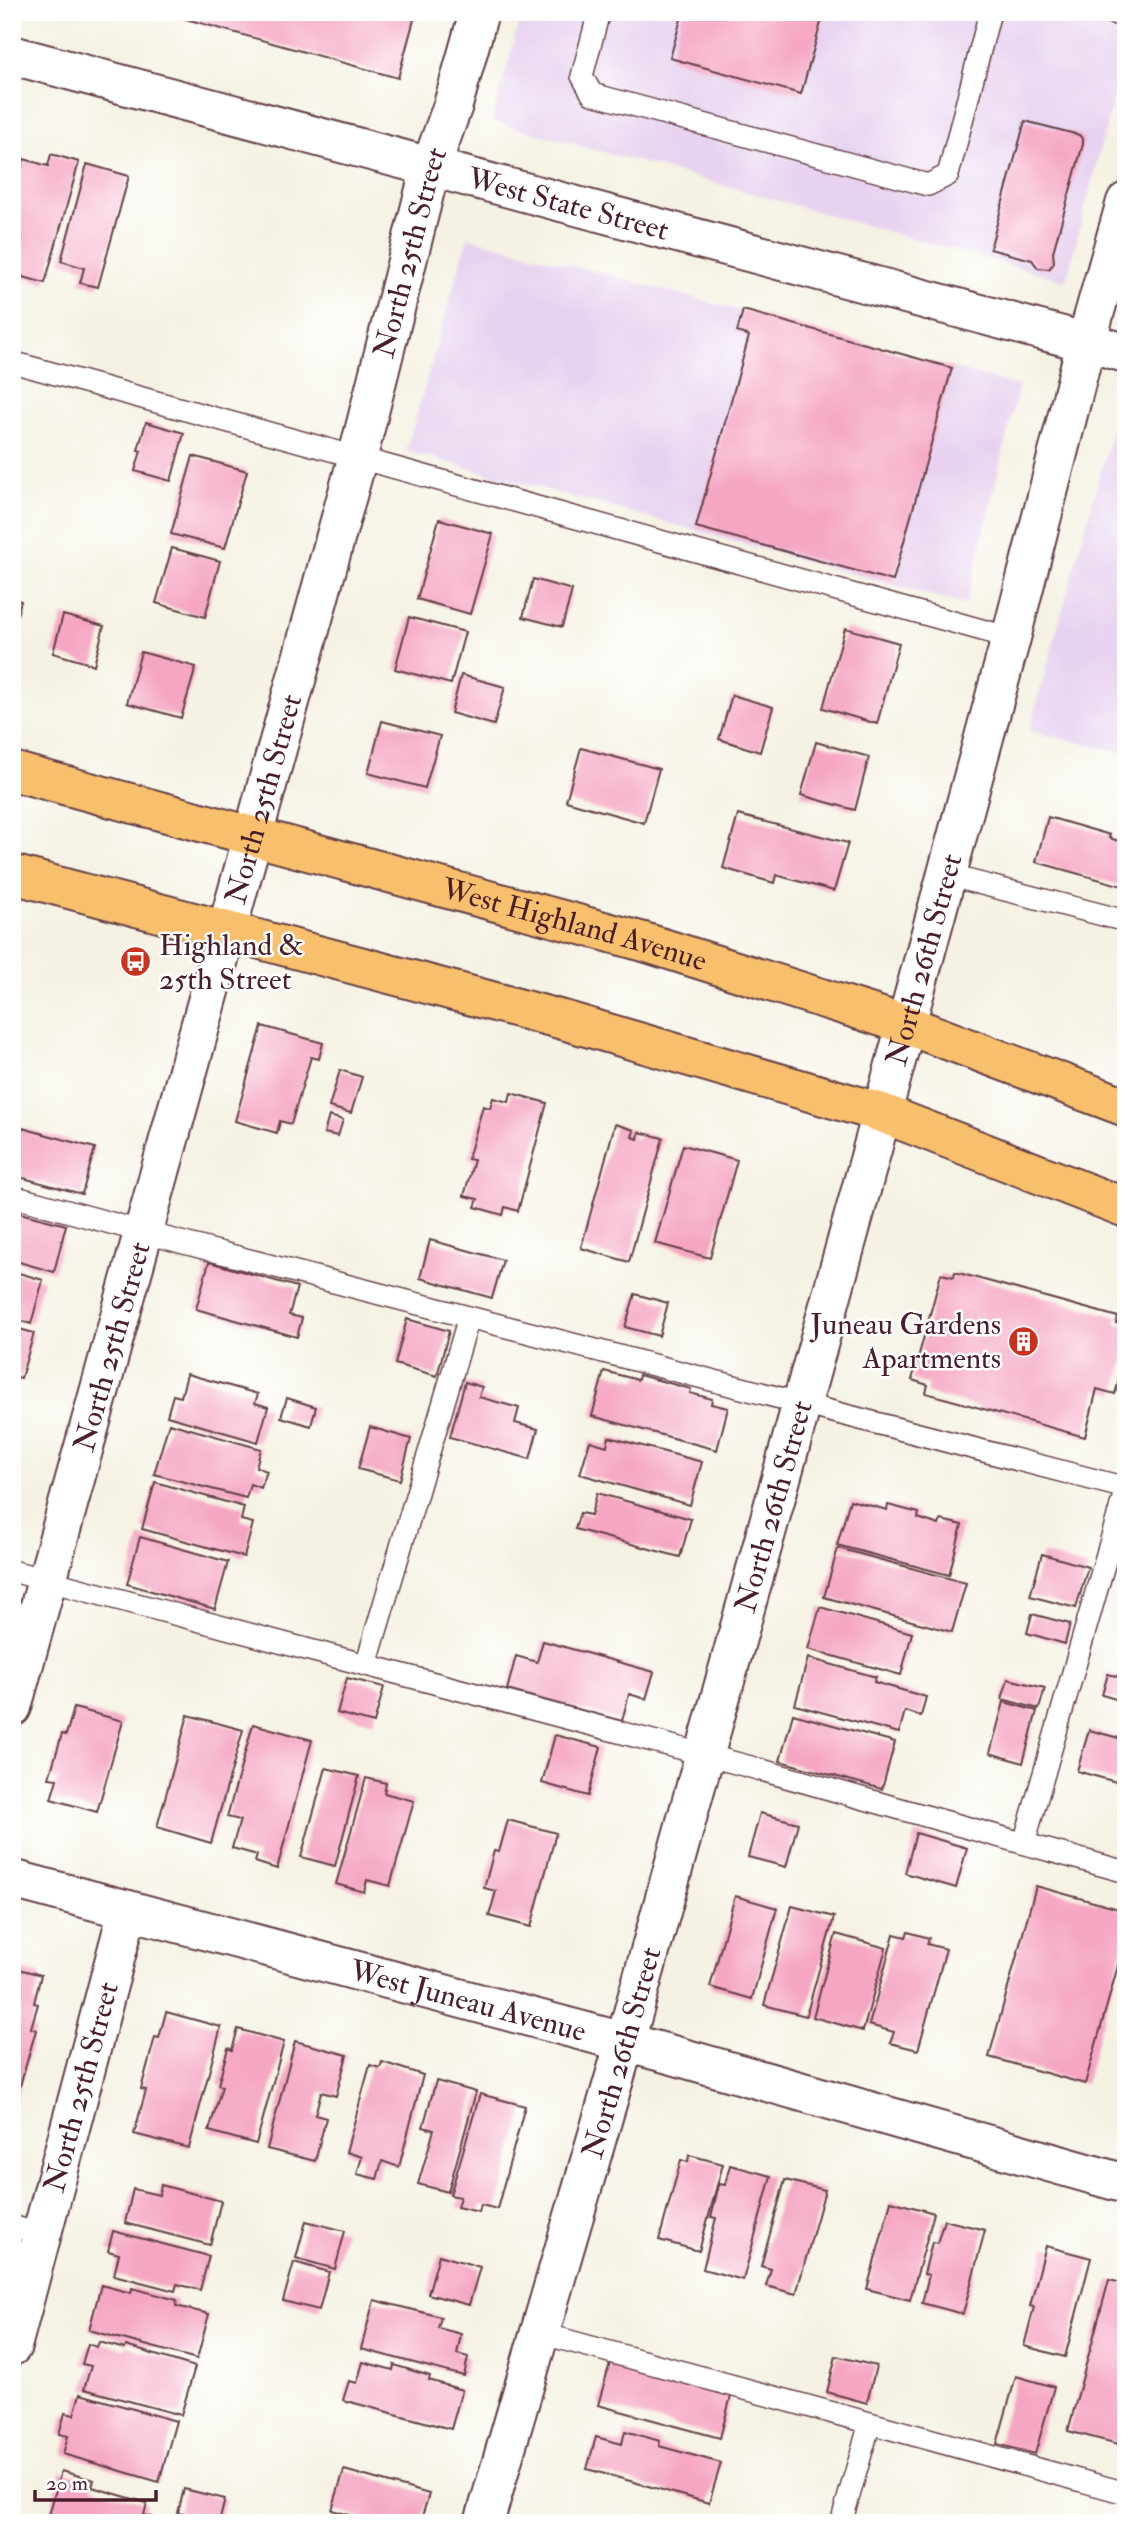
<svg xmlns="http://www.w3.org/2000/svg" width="1138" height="2535" font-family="'IM FELL Double Pica',serif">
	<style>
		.built { fill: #e7d2ef }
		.building { fill: #f5a6c3 }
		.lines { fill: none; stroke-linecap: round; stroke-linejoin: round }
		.service-casing { stroke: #643f47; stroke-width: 24 }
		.minor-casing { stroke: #643f47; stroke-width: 42 }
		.tertiary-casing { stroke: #643f47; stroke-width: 42 }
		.primary-casing { stroke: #643f47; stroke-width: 42 }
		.service { stroke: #fff; stroke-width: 21 }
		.minor { stroke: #fff; stroke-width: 38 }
		.tertiary { stroke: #fff; stroke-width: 38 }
		.primary { stroke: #f8bf6c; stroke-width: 38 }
		.labels { text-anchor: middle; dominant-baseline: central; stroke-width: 5; stroke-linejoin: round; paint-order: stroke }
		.street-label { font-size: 30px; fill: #4a1f2b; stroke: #fff }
		.poi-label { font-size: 30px; fill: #4a1f2b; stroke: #fff; text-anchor: start }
	</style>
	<rect width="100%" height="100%" fill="#fff"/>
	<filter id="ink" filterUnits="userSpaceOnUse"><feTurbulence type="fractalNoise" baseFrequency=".0143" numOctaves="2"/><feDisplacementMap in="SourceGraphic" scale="14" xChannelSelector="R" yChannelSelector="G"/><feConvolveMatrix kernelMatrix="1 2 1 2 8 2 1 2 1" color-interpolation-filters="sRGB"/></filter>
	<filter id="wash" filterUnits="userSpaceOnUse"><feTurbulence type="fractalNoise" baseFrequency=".00686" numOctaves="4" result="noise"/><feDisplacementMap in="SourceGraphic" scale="28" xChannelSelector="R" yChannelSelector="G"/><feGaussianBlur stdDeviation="1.57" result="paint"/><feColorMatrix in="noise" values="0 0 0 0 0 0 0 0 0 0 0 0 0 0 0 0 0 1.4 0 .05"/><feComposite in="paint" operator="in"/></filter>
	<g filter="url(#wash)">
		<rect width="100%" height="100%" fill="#f5f2e3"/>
		<path class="built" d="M 522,12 L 1126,12 L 1126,50 L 1066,281 L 492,121 Z
			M 468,237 L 1019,386 L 966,605 L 406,451 Z
			M 1117,413 L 1126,415 L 1126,753 L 1029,731 Z"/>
		<g id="blocks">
			<path class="building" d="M 161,12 L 416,12 L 398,78 Z
				M 683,12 L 824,12 L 801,94 L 670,58 Z
				M 1025,121 L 1079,135 L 1083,139 L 1083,144 L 1053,252 L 1054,263 L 1049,269 L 1038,268 L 1032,260 L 990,249 Z
				M 51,154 L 79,162 L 45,283 L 12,274 L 12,204 L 24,159 L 48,166 Z
				M 87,164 L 129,176 L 98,287 L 80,283 L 84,268 L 61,261 Z
				M 743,310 L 952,368 L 893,581 L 696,527 L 749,336 L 737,332 Z
				M 146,422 L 184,433 L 171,481 L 135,471 L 141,451 L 138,450 Z
				M 193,456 L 247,471 L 225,548 L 171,534 Z
				M 439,519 L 493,534 L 470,614 L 417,599 Z
				M 172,548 L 220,561 L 205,617 L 156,603 Z
				M 533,579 L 572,590 L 562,627 L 523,617 Z
				M 12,599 L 21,601 L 13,630 L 12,630 Z
				M 63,615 L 104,626 L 94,665 L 53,653 Z
				M 409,617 L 465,632 L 451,684 L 395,669 Z
				M 845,628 L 899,643 L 877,724 L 823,708 Z
				M 141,652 L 196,667 L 181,718 L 127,703 Z
				M 461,675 L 505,687 L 494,725 L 451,713 Z
				M 732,695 L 773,707 L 760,752 L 719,739 Z
				M 382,721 L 440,736 L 425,788 L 368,773 Z
				M 816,742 L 869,757 L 855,810 L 801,795 Z
				M 581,748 L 659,769 L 644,823 L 566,801 Z
				M 738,815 L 848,843 L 834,891 L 776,875 L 774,883 L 723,868 Z
				M 1048,817 L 1110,835 L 1109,838 L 1126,843 L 1126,887 L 1036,862 Z
				M 262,1026 L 323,1043 L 319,1059 L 311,1057 L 291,1124 L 280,1121 L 277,1133 L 235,1121 Z
				M 340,1070 L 362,1077 L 351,1113 L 329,1107 Z
				M 511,1093 L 547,1103 L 518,1211 L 505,1207 L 503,1215 L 475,1207 L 478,1199 L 464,1196 L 474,1160 L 468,1159 L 483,1106 L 490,1108 L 493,1098 L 509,1102 Z
				M 329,1116 L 343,1120 L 338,1136 L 324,1133 Z
				M 615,1124 L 634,1130 L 632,1137 L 638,1139 L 639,1132 L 663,1138 L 629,1262 L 581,1248 Z
				M 15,1126 L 95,1148 L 82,1194 L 12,1175 L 12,1136 Z
				M 683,1145 L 737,1160 L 710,1258 L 655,1243 Z
				M 12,1211 L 66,1225 L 54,1272 L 12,1260 Z
				M 430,1240 L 503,1260 L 492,1298 L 420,1278 Z
				M 209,1262 L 297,1287 L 289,1315 L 302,1318 L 297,1337 L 196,1309 Z
				M 12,1271 L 43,1280 L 31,1324 L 12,1318 Z
				M 955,1272 L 1118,1317 L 1116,1323 L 1126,1326 L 1126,1355 L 1115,1394 L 1097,1389 L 1085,1437 L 926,1393 L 928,1385 L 912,1380 L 941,1274 L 954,1277 Z
				M 635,1294 L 668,1303 L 659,1336 L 625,1327 Z
				M 407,1319 L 449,1331 L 437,1376 L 395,1364 Z
				M 12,1327 L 34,1333 L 21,1378 L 12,1376 Z
				M 604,1371 L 638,1380 L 639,1375 L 691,1389 L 690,1393 L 712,1399 L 711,1404 L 728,1408 L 717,1450 L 592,1416 Z
				M 187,1374 L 258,1394 L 255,1403 L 268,1407 L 258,1442 L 167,1416 L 173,1395 L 181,1397 Z
				M 465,1382 L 482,1387 L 479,1397 L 519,1408 L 515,1423 L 538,1429 L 530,1459 L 450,1437 Z
				M 287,1398 L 316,1407 L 311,1426 L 281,1417 Z
				M 169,1423 L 261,1449 L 256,1467 L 267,1471 L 261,1488 L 250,1484 L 246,1498 L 154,1474 Z
				M 370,1427 L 411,1439 L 400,1480 L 358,1469 Z
				M 609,1437 L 702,1462 L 690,1505 L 580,1474 L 590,1441 L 607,1446 Z
				M 155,1482 L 244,1507 L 241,1520 L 253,1523 L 244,1557 L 142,1529 Z
				M 597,1493 L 691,1519 L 680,1557 L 575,1529 L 580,1513 L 591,1515 Z
				M 850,1500 L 887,1510 L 888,1505 L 919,1513 L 918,1518 L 939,1525 L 941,1520 L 962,1525 L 949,1575 L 837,1545 Z
				M 140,1537 L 228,1562 L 215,1609 L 127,1584 Z
				M 838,1548 L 966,1583 L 952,1632 L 824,1597 Z
				M 1042,1554 L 1088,1567 L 1076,1608 L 1030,1596 Z
				M 820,1607 L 912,1633 L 901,1675 L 808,1649 Z
				M 1032,1614 L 1070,1624 L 1065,1644 L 1027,1633 Z
				M 543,1641 L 654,1672 L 646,1699 L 629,1694 L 622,1721 L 507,1690 L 516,1656 L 537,1662 Z
				M 808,1658 L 876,1677 L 874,1682 L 926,1697 L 921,1716 L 905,1711 L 899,1733 L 795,1705 Z
				M 1108,1674 L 1126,1679 L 1126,1702 L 1102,1695 Z
				M 347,1678 L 384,1687 L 374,1723 L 337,1713 Z
				M 1008,1679 L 1045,1688 L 1039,1709 L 1002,1699 Z
				M 1004,1702 L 1037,1711 L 1023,1763 L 990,1753 Z
				M 74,1708 L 123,1721 L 97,1812 L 51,1799 L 57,1779 L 49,1778 L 62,1734 L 66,1735 Z
				M 793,1714 L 895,1742 L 882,1789 L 780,1761 Z
				M 188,1715 L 243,1730 L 211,1843 L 157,1827 Z
				M 253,1724 L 312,1740 L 277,1869 L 255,1862 L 257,1855 L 232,1848 L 240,1820 L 227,1817 Z
				M 1089,1730 L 1126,1740 L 1116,1782 L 1077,1771 Z
				M 555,1735 L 601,1747 L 588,1796 L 542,1783 Z
				M 326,1768 L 359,1776 L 335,1866 L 301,1857 Z
				M 366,1778 L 386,1783 L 384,1793 L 414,1801 L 390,1886 L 367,1880 L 364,1892 L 336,1884 Z
				M 760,1813 L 798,1823 L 786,1867 L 748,1857 Z
				M 508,1820 L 556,1833 L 531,1927 L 489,1916 L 496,1891 L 484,1888 L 494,1851 L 499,1852 Z
				M 916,1833 L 967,1848 L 956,1888 L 905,1873 Z
				M 1036,1886 L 1126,1911 L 1126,1937 L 1085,2084 L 989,2057 Z
				M 735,1896 L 777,1908 L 752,1999 L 710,1987 Z
				M 792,1906 L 834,1917 L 806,2016 L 764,2005 Z
				M 908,1932 L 929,1938 L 927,1944 L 946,1949 L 918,2050 L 890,2043 L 894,2032 L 869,2025 L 894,1934 L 906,1937 Z
				M 836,1934 L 886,1948 L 863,2031 L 813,2017 Z
				M 12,1967 L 41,1975 L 34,2003 L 38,2004 L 31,2028 L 36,2030 L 16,2100 L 12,2099 Z
				M 166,2012 L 221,2027 L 189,2148 L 134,2134 L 146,2090 L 141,2089 L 155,2037 L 159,2038 Z
				M 238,2029 L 284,2042 L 256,2144 L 209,2131 L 222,2086 L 218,2085 L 228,2048 L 232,2050 Z
				M 295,2041 L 347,2055 L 336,2096 L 321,2092 L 315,2115 L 326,2118 L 315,2161 L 267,2149 Z
				M 382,2062 L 423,2075 L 399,2167 L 382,2161 L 377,2179 L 357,2174 L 362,2157 L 346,2152 L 370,2065 L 380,2068 Z
				M 436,2081 L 476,2092 L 448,2192 L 418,2184 L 434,2130 L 423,2127 Z
				M 480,2094 L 525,2106 L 497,2209 L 481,2205 L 479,2212 L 457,2207 L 460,2197 L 450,2195 Z
				M 689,2155 L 723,2164 L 699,2251 L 659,2240 L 681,2160 L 688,2162 Z
				M 730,2165 L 771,2176 L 743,2280 L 703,2269 L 716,2218 L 711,2217 L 719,2184 L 725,2185 Z
				M 785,2180 L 825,2190 L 796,2294 L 766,2286 L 771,2269 L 761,2266 Z
				M 161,2185 L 221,2201 L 210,2245 L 125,2223 L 133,2189 L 159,2195 Z
				M 891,2201 L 934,2213 L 910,2300 L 867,2289 Z
				M 944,2220 L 985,2230 L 963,2314 L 922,2303 L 929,2275 L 924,2274 L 932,2242 L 937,2243 Z
				M 306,2221 L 345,2231 L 335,2269 L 296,2258 Z
				M 113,2231 L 209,2256 L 200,2290 L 177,2284 L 175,2291 L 114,2275 L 119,2254 L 108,2251 Z
				M 1046,2246 L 1091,2258 L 1065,2357 L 1024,2346 L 1034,2307 L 1030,2306 Z
				M 439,2255 L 480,2267 L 469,2305 L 428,2294 Z
				M 294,2262 L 329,2272 L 319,2310 L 283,2301 Z
				M 1109,2280 L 1126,2284 L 1126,2446 L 1068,2431 Z
				M 101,2285 L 131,2293 L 132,2288 L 177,2300 L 176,2306 L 209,2314 L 197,2359 L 89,2330 Z
				M 374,2300 L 441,2317 L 438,2328 L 461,2334 L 457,2354 L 468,2357 L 464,2376 L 361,2349 Z
				M 99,2342 L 125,2349 L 126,2346 L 195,2367 L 181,2415 L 84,2389 L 91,2366 L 82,2364 L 88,2344 L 97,2347 Z
				M 836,2356 L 876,2366 L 867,2403 L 827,2392 Z
				M 363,2362 L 393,2370 L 394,2365 L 430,2376 L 429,2380 L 462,2390 L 451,2429 L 343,2400 L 349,2381 L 357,2383 Z
				M 610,2363 L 731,2396 L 720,2438 L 598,2405 Z
				M 1016,2376 L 1054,2387 L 1035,2454 L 997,2444 Z
				M 80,2394 L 176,2421 L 159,2482 L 63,2454 L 68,2436 L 59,2434 L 65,2413 L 74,2415 Z
				M 625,2431 L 660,2441 L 659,2446 L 721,2463 L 709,2503 L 587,2469 L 596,2437 L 622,2444 Z
				M 344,2470 L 429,2494 L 420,2523 L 377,2523 L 332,2510 Z
				M 61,2471 L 94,2480 L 92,2487 L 147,2503 L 144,2515 L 162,2520 L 161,2523 L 47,2523 Z
				M 184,2489 L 225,2499 L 219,2523 L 178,2513 Z"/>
		</g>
	</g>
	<g filter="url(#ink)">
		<use href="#blocks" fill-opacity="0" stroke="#643f47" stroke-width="2"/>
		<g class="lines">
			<defs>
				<path id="service" d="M 599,12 L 582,76 L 592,94 L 928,185 L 948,175 L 990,12
					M 1110,12 L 1126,17
					M 12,362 L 1011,638
					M 947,875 L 1126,921
					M 12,1196 L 184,1243 L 1126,1488
					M 12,1571 L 747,1766 L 1126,1872
					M 366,1665 L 469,1317
					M 1024,1843 L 1126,1488
					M 12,2226 L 42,2235
					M 540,2333 L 1126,2493
					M 841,2523 L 870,2423"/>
				<g id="minor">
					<path id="s1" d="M 12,1707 L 358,456 L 431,166 L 453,105 L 479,12"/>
					<path id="s2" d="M 12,1879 L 669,2054 L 1126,2184"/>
					<path id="s3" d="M 12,2346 L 128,1910"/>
					<path id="s4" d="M 484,2523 L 625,2042 L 864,1179 L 1011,638 L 1086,343 L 1126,202"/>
				</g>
				<g id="tertiary">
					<path id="s5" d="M 12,55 L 1126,353"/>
				</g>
				<g id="primary">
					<path id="s6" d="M 12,771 L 644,942 L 907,1025 L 1126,1107"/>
					<path d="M 12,874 L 563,1020 L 882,1113 L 1126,1208"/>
				</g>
			</defs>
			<use href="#service" class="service-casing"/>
			<use href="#minor" class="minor-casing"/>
			<use href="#tertiary" class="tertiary-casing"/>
			<use href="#primary" class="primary-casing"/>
			<use href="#service" class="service"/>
			<use href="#minor" class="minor"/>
			<use href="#tertiary" class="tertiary"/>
			<use href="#primary" class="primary"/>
		</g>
	</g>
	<defs>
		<symbol id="bus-disc" viewBox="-11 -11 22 22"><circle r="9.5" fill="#c8321e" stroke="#fff"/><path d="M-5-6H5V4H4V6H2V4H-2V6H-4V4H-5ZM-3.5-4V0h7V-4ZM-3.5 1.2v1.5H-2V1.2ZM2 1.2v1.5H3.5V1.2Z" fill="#fff"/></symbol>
		<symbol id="building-disc" viewBox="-11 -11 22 22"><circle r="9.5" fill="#c8321e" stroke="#fff"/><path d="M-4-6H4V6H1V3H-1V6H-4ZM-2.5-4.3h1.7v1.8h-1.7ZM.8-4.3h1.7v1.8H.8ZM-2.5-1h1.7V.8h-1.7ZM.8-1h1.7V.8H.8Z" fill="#fff"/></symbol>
	</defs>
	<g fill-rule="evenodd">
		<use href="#bus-disc" x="118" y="944" width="35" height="35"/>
		<use href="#building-disc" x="1006" y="1324" width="35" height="35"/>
	</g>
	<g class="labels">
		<g class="street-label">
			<text stroke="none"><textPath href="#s5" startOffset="576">West State Street</textPath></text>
			<text stroke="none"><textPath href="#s1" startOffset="1508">North 25th Street</textPath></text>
			<text stroke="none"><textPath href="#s1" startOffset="942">North 25th Street</textPath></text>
			<text stroke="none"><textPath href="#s6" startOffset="583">West Highland Avenue</textPath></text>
			<text stroke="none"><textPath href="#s4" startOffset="1624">North 26th Street</textPath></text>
			<text stroke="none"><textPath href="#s1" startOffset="374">North 25th Street</textPath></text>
			<text stroke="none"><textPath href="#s4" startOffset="1057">North 26th Street</textPath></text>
			<text stroke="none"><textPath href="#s2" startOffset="472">West Juneau Avenue</textPath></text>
			<text stroke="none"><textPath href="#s4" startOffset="490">North 26th Street</textPath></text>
			<text stroke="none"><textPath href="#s3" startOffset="268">North 25th Street</textPath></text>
		</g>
		<g class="poi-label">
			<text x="159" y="945">Highland &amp;<tspan x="159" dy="34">25th Street</tspan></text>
			<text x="1001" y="1324" text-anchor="end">Juneau Gardens<tspan x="1001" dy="34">Apartments</tspan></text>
		</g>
	</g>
	<rect width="1138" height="2535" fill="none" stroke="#fff" stroke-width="42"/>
	<path d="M35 2490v10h121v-10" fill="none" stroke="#4a1f2b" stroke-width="3.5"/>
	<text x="46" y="2490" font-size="21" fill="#4a1f2b" stroke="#ffffff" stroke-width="5" paint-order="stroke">20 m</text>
</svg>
